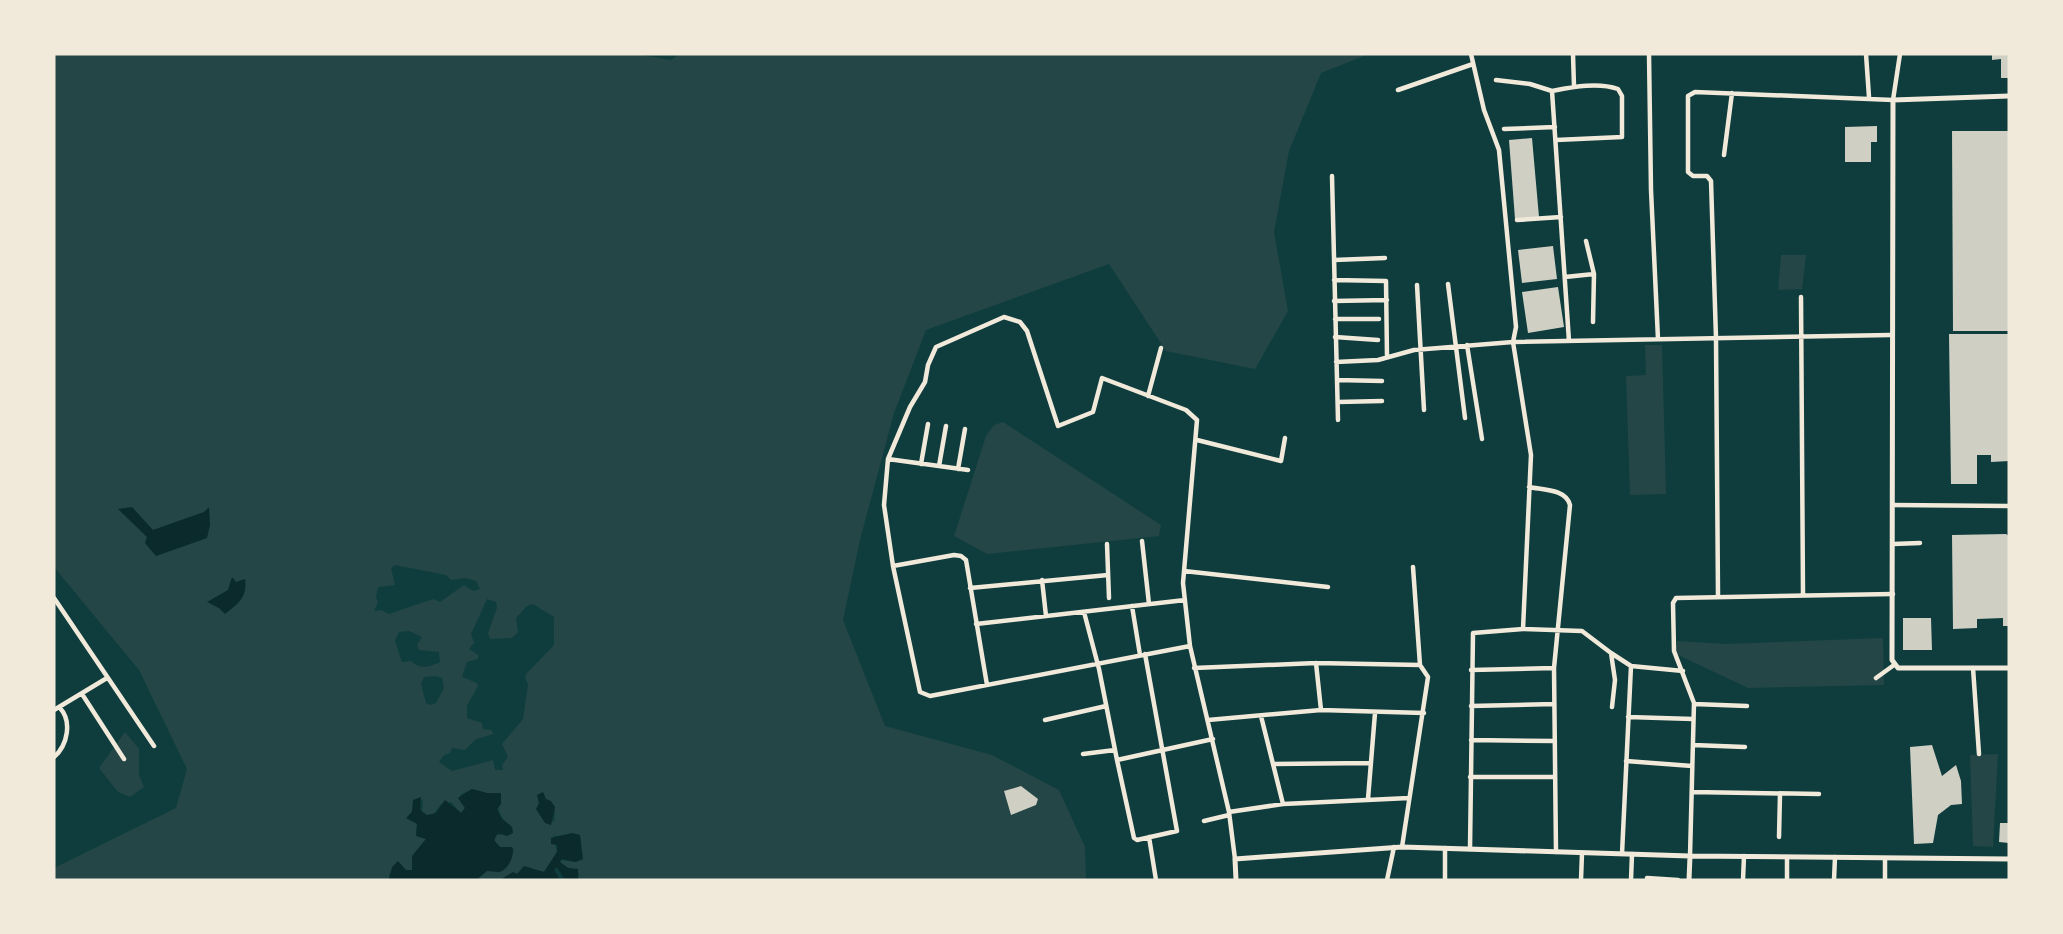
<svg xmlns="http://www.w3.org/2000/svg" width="2063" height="934" font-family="'PT Sans',sans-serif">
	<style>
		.green { fill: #244646; fill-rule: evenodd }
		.water { fill: #0a2a2b }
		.building { fill: #cfcfc3 }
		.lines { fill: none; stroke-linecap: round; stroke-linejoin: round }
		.minor { stroke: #f1e9da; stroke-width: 4.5 }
		.tertiary { stroke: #f1e9da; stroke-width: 5 }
	</style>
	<rect width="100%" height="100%" fill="#0f3d3e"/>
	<path class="green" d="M 54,54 L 637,54 L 671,60 L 680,54 L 1369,54 L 1321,73 L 1289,151 L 1274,232 L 1288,311 L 1255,369 L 1166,351 L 1109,264 L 926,330 L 894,413 L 860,540 L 843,620 L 885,726 L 992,755 L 1059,790 L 1085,847 L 1086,880 L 578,880 L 579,873 L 561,865 L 560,860 L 576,862 L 581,853 L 580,835 L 553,836 L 557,852 L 544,872 L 529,869 L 500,880 L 476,880 L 487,871 C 509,870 505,868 514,850 L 512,847 L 500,847 L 495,843 L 495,835 L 501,835 L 510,825 C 497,815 497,808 501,793 L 487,793 L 472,789 L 460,795 L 465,808 L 461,813 L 451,802 L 441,804 L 432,816 L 422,814 L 423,799 L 408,816 L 417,824 L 416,833 L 426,839 L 414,854 L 412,870 L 406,870 L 398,862 L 389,875 L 389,880 L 54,880 L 54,868 L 176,808 L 187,769 L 139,670 L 54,567 ZM 395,565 L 446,575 L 451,580 L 466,578 L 476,581 L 480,589 L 473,591 L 464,585 L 440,602 L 433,599 L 389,614 L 381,610 L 374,611 L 378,602 L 376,598 L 378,587 L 395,585 L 391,568 ZM 487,599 L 496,602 L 497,608 L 488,633 L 490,639 L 512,638 L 518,632 L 516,618 L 527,606 L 533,604 L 554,617 L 554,645 L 527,673 L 525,677 L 528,685 L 523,719 L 502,744 L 508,757 L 502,765 L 503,770 L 495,770 L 493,760 L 452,771 L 439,762 L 444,755 L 450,753 L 452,748 L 465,750 L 476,739 L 494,734 L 491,730 L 483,729 L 482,723 L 467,718 L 467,706 L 478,686 L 477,683 L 462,677 L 467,662 L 478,659 L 478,655 L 469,649 L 474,643 L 471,634 ZM 409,631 L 422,637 L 417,645 L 419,650 L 439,652 L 440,662 C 430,667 420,670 411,661 L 402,662 L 395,641 L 399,632 ZM 435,676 L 442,678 L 444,688 L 436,703 L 431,705 L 426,703 L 421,684 L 424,677 ZM 544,797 L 555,811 L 554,822 L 540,816 L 539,802 Z
		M 1781,255 L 1806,255 L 1802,289 L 1778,290 Z
		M 1645,345 L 1662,345 L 1666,494 L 1630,495 L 1626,376 L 1646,375 Z
		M 1003,422 L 1161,525 L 1159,536 L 987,554 L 954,536 L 986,436 L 994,425 Z
		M 1883,638 L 1884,685 L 1748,688 L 1676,654 L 1677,641 L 1726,644 Z
		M 125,732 L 139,749 L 139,775 L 144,787 L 130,797 L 118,792 L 99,768 Z
		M 1998,754 L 1993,847 L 1973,846 L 1970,755 Z"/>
	<path class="water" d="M 132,507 L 153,530 L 204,512 L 209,507 L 210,525 L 207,538 L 156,556 L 145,543 L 147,537 L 118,509 Z
		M 232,577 L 236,582 L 245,579 C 248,597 238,604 225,614 L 219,608 L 207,602 L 228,590 Z
		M 472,789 L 487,793 L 501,793 L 501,804 L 497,809 L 502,819 L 512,827 L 513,833 L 507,836 L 498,833 L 494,840 L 500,847 L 512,847 C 515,854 509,871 498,872 C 495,872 491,871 487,871 L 476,880 L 389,880 L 392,867 L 398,861 L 406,870 L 412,870 L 412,856 L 426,839 L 416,836 L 417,824 L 406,818 L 412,812 L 413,800 L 421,797 L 420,810 L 427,815 L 436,813 L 445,800 L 461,813 L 465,808 L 458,798 Z
		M 543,792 L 546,799 L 551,801 L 555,807 L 551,825 L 545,823 L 536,809 L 539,803 L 537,795 Z
		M 572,833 L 580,835 L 583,859 L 576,862 L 562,859 L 560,862 L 568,868 L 578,869 L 578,880 L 565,880 L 557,867 L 554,870 L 560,880 L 500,880 L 513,872 L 517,874 L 524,866 L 544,872 L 557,852 L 557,845 L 551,844 L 551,838 Z"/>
	<path class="building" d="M 1992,54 L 2009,54 L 2009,78 L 2001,78 L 2001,59 L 1992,60 Z
		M 1877,126 L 1877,142 L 1871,142 L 1871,162 L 1845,162 L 1845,127 Z
		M 1952,131 L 2009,131 L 2009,331 L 1953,331 Z
		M 1532,138 L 1539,217 L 1515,219 L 1509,140 Z
		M 1553,246 L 1557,279 L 1522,283 L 1518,250 Z
		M 1558,287 L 1564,327 L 1528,333 L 1522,292 Z
		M 1949,334 L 2009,334 L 2009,461 L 1991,462 L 1991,455 L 1977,455 L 1977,484 L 1951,484 Z
		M 2006,534 L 2009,536 L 2009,626 L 2003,626 L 2003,618 L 1977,619 L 1977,628 L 1953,629 L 1952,535 Z
		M 1903,618 L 1931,618 L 1932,650 L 1903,650 Z
		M 1932,745 L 1942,776 L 1956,765 L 1961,781 L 1962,804 L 1951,805 L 1938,815 L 1933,843 L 1914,844 L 1910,747 Z
		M 1021,786 L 1038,799 L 1036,805 L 1011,815 L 1004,791 Z
		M 2000,823 L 2009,823 L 2009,843 L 1999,842 Z"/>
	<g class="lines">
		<path class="minor" d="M 1471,54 L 1484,110 L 1499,150 L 1516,327 L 1513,342 L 1531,455 L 1523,629
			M 1573,54 L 1574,87
			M 1649,54 L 1651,190 L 1658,339
			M 1866,54 L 1869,97
			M 1496,80 L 1530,84 L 1552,91
			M 1398,90 L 1473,64
			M 1504,129 L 1555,127
			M 1556,140 L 1622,137 L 1622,96 L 1618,89 C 1598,82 1573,87 1552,91 L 1569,341
			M 1724,155 L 1732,93
			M 1332,176 L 1338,420
			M 1517,220 L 1561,217
			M 1586,241 L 1594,274 L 1593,322
			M 1334,260 L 1385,258
			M 1565,277 L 1594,274
			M 1334,280 L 1386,281 L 1387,357
			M 1448,284 L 1465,418
			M 1417,285 L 1424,410
			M 1801,297 L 1803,595
			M 1334,301 L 1387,300
			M 1335,319 L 1379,319
			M 1335,337 L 1378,340
			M 1467,345 L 1482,439
			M 1336,362 L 1378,360 L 1414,350 L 1513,342 L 1890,335
			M 1337,380 L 1382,381
			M 1148,396 L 1161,348
			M 1338,402 L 1382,401
			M 1197,440 L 1281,461 L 1285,438
			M 888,459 L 968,470
			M 921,464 L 928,424
			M 939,466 L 946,426
			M 958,469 L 965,429
			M 1529,487 C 1543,490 1566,489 1570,505 L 1554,668 L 1556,852
			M 1893,505 L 2009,506
			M 1142,541 L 1149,604
			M 1107,544 L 1109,598
			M 1893,544 L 1920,543
			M 893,566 L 954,555 L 961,556 L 966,560 L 987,685
			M 1413,567 L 1420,665
			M 1184,571 L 1328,587
			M 1042,580 L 1046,616
			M 970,588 L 1108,575
			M 1718,595 L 1716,338 L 1711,181 L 1707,176 L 1693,176 L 1688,172 L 1688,96 L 1695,92 L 1893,100 L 1900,54
			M 54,598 L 154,746
			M 1132,606 L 1140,655
			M 1084,612 L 1099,669 L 1117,760 L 1213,739
			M 976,624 L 1185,600
			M 1190,646 L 930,696 L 920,692 L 893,566 L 884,505 L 888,459 L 910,407 L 925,382 L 928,365 L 936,347 L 1004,317 L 1020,322 L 1027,331 L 1058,426 L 1093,412 L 1102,378 L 1186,410 L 1197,420 L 1183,583 L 1190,646 L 1229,812 L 1235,859
			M 1611,653 L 1631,666 L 1683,671
			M 1316,663 L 1321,710
			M 1194,668 L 1316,663 L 1420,665 L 1428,677 L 1402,847
			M 1973,668 L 1979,754
			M 1471,670 L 1554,668
			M 1876,678 L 1894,665
			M 82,694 L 124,759
			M 1694,704 L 1747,706
			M 1471,706 L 1554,704
			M 54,710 L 107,678
			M 1261,716 L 1283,804
			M 1628,717 L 1693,719
			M 1045,720 L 1106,706
			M 1208,720 L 1321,710 L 1424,713
			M 1471,740 L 1555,741
			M 1693,745 L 1745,747
			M 1083,754 L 1115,750
			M 54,757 C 68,745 72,721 60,708
			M 1117,760 L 1134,838 L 1137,840 L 1177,831 L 1145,654
			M 1626,761 L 1692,766
			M 1273,764 L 1371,763
			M 1470,777 L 1555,777
			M 1692,792 L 1819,794
			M 1368,799 L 1375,713
			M 1229,812 L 1283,804 L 1409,798
			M 1204,821 L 1229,815
			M 1149,837 L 1156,880
			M 1779,837 L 1780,794
			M 1445,848 L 1445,880
			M 1470,849 L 1473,633 L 1523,629 L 1582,631 L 1611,653 L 1615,680 L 1612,707
			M 1622,854 L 1631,666
			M 1690,856 L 1694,703 L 1674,651 L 1673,603 L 1676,598 L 1893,594
			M 1647,878 L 1678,880
			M 1387,880 L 1394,847
			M 1581,880 L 1582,853
			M 1631,880 L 1632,854
			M 1743,880 L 1744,856
			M 1787,880 L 1787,857
			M 1834,880 L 1835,857
			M 1885,880 L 1885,858"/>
		<path class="tertiary" d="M 2009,96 L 1893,100 C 1891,286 1894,473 1892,660 L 1898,668 L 2009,668
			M 1236,880 L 1235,859 L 1402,847 L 1690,856 L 2009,859
			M 1689,880 L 1690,856"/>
	</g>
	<rect width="2063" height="934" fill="none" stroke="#f1e9da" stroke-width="111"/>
</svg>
